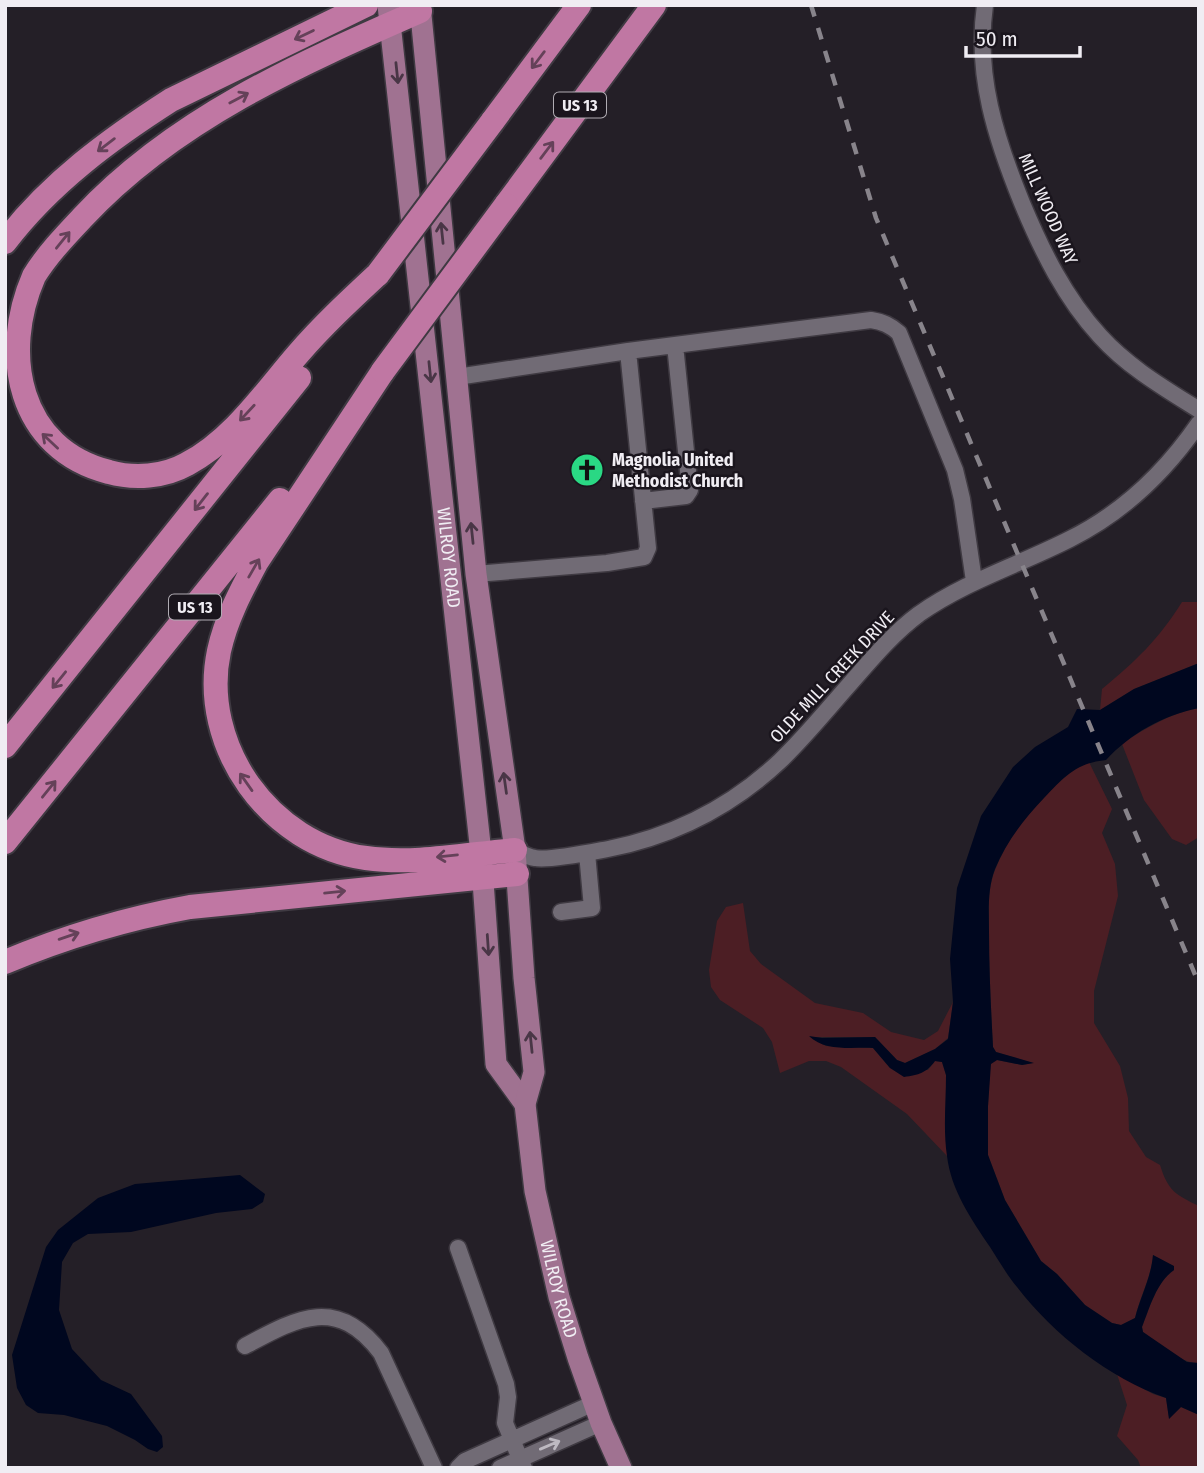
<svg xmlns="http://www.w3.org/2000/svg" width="1204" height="1473" font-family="'Fira Sans Condensed',sans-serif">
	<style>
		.green { fill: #4c1e24 }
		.water { fill: #00071f }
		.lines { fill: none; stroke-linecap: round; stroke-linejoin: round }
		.minor-casing { stroke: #3f3a42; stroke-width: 19 }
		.major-casing { stroke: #3f3a42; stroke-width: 24 }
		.highway-casing { stroke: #3f3a42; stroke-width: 28 }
		.minor { stroke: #716b75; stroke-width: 16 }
		.major { stroke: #a07291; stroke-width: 21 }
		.highway { stroke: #c077a3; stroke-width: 24 }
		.rail { stroke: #88848b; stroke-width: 4.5; stroke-dasharray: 12 12; stroke-linecap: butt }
		.highway-bridge-casing { stroke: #3f3a42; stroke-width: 28; stroke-linecap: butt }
		.highway-bridge { stroke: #c077a3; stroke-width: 24 }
		.oneway { stroke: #654159 }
		.oneway2 { stroke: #493646 }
		.oneway3 { stroke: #bdb9c1 }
		.labels { text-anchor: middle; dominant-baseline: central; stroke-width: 5; stroke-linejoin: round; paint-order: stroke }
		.shield { fill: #1a151d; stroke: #b0acb3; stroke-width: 2 }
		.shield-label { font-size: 16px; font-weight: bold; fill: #f0edf3 }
		.street-label { font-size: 18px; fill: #f0edf3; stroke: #1a151d }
		.poi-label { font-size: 18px; font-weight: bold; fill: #f0edf3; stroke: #1a151d; text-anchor: start }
	</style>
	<rect width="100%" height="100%" fill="#241f27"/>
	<path class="green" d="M 1182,602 L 1199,602 L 1199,663 L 1134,689 L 1100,710 L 1102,689 C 1137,660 1158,640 1182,602 Z
		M 1199,708 L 1199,837 L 1186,845 L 1172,839 L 1144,800 L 1122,744 C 1145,728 1171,713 1199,708 Z
		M 1089,762 L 1112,809 L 1102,833 L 1115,864 L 1118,896 L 1094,991 L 1094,1023 L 1120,1066 L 1128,1098 L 1129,1131 L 1146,1157 L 1160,1165 C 1168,1191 1176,1195 1199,1206 L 1199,1363 C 1180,1364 1159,1343 1143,1332 L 1142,1327 C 1150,1307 1156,1283 1174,1270 L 1173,1266 L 1153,1255 C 1151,1278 1140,1296 1135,1318 L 1121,1325 L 1112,1323 L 1085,1305 L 1057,1274 L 1041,1261 L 1005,1200 L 988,1155 L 988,1106 L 990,1064 L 997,1060 L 1022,1065 L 1032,1063 L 996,1052 L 993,1047 C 991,1009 989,971 989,934 C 989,912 987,890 995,870 C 1005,844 1021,822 1040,802 C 1054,787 1069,770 1089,762 Z
		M 743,903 L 750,951 L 761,964 L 815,1003 L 863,1013 L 891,1032 L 924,1040 L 938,1031 L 953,1002 L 948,1038 L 935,1049 L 905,1063 L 897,1060 L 875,1037 L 810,1037 L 826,1046 L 873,1048 L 890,1068 L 928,1070 L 935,1061 L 942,1062 L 946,1075 L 947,1156 L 907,1114 L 841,1067 L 826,1061 L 809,1061 L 780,1073 L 772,1042 L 763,1028 L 720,1000 L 711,987 L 709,970 L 717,921 L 726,907 Z
		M 1117,1374 L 1153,1394 L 1166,1398 L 1169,1418 L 1181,1407 L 1199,1415 L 1199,1468 L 1141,1468 L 1138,1460 L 1117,1436 L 1127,1405 Z"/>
	<path class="water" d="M 1199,663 L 1199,708 C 1163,715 1130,734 1106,760 C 1076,763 1064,777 1044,798 C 1024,819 1006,842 995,869 C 987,890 989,912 989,933 C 989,971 991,1009 993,1047 L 996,1052 L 1034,1063 L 1022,1065 L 997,1060 L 991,1064 L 988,1106 L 988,1155 L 1005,1200 L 1041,1261 L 1057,1274 L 1085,1305 L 1112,1323 L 1121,1325 L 1135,1318 C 1141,1295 1151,1278 1153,1255 L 1174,1266 L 1174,1270 C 1156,1283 1150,1307 1142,1327 L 1143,1332 L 1187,1362 L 1199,1363 L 1199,1415 L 1181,1407 L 1169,1419 L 1166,1398 C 1109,1378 1054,1335 1017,1287 C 1007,1275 999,1261 990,1247 C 971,1219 951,1190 947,1156 C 943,1130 946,1101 946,1075 L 942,1062 L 935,1061 C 926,1073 919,1075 904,1077 L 890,1068 L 873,1048 C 852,1047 825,1052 809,1036 L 822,1038 L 875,1037 L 897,1060 L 905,1063 L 935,1049 L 948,1039 L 953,1002 L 950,959 L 957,888 L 981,816 L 1013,767 L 1035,747 L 1068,727 L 1077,709 L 1100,710 L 1134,689 Z
		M 240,1175 L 265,1194 L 263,1202 L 252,1209 L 216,1213 L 131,1232 L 88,1234 L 73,1243 L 62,1262 L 59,1310 L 72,1349 L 101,1380 L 131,1394 L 162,1436 L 163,1447 L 157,1452 L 148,1449 L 135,1440 L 107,1426 L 64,1415 L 38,1413 L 26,1405 L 17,1388 L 12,1355 L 46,1247 L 58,1230 L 98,1198 L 135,1184 Z"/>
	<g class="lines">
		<defs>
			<path id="minor" d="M 985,5 C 975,75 996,139 1022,203 C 1042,251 1065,298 1100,336 C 1128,367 1164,388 1199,410
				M 457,377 L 628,351 L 871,320 C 883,322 890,325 899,333 L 955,470 L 962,499 L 974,581
				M 643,501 L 686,496 L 690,490 L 675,345
				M 476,574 L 607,563 L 644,557 L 648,548 L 628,351
				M 515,850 C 521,853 528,857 535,858 C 549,861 592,852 608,849 C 674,836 732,806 780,761 C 804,738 826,711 848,686 C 870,661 892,634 919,614 C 966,581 1019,565 1070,539 C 1122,513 1166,471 1199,423
				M 561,912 L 592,908 L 587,853
				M 458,1248 L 506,1384 L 508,1397 L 505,1423 L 524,1468
				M 245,1346 C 297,1318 337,1295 381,1353 L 434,1468
				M 458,1468 L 465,1461 L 594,1403
				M 500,1468 L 601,1423"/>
			<g id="major">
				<path id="s1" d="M 388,5 L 481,853 L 496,1064 L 525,1104"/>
				<path id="s2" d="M 420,5 L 476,574 L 515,850 L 524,978 L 534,1072 L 525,1104 L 535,1191 L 559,1297 L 578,1358 L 601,1423 L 621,1468"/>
			</g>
			<path id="highway" d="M 492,122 L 579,5
				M 506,205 L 654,5
				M 5,242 C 50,183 110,139 171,100 L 366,5
				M 378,274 C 350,300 322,326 298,354 C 265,392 233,440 187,464 C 164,477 134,479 109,472 C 18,449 0,354 34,276 C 47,255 65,236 82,218 C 174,119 299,64 420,11
				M 383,371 L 256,563 C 241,591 226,619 219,651 C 199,746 270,845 366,858 C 415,865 467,854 515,850
				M 5,746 L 299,378
				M 5,842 L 280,500
				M 5,962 C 67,936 124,919 190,907 L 517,874"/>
		</defs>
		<use href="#minor" class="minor-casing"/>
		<use href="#major" class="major-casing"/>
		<use href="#highway" class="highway-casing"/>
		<use href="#minor" class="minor"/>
		<use href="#major" class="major"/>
		<use href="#highway" class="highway"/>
		<path class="rail" d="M 811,5 L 876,218 L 1199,984"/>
		<defs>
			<path id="highway-bridge" d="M 378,274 L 492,122
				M 383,371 L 506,205"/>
		</defs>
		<use href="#highway-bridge" class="highway-bridge-casing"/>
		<use href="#highway-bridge" class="highway-bridge"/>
	</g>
	<defs><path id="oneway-shaft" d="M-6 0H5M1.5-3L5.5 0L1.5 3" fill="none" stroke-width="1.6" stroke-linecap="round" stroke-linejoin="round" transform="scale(1.75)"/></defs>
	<g class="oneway">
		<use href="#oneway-shaft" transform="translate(304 35) rotate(154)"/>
		<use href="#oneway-shaft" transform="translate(538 60) rotate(127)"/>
		<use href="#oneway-shaft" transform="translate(239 98) rotate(-28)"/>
		<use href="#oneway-shaft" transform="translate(106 145) rotate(143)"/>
		<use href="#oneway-shaft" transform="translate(547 150) rotate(-53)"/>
		<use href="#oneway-shaft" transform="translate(63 240) rotate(-51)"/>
		<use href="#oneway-shaft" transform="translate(247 413) rotate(133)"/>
		<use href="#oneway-shaft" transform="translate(50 441) rotate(-137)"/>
		<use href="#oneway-shaft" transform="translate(201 502) rotate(128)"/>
		<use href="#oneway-shaft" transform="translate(254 568) rotate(-60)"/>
		<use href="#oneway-shaft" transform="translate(59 680) rotate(129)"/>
		<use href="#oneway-shaft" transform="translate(246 782) rotate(-125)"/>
		<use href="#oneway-shaft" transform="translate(49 789) rotate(-51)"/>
		<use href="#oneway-shaft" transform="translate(447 856) rotate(174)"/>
		<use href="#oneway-shaft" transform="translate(335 892) rotate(-6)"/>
		<use href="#oneway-shaft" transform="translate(69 936) rotate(-19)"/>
	</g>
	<g class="oneway2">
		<use href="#oneway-shaft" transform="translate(397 73) rotate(84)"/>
		<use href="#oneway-shaft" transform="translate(442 233) rotate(-96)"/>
		<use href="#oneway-shaft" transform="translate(430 372) rotate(84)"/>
		<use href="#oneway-shaft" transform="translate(472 533) rotate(-96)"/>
		<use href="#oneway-shaft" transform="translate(505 783) rotate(-98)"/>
		<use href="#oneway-shaft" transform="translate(488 945) rotate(86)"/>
		<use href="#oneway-shaft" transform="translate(531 1042) rotate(-96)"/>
	</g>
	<use class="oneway3" href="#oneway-shaft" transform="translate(550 1445) rotate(-23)"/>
	<defs>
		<symbol id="church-disc" viewBox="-11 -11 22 22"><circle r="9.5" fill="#2ad884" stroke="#1a151d"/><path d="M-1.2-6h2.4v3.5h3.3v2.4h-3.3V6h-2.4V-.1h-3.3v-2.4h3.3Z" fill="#111"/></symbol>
	</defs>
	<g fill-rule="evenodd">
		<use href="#church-disc" x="568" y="451" width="38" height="38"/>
	</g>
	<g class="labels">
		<g class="shield">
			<rect x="554" y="92.5" width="52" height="25" rx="5"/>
			<rect x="169" y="594.5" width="52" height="25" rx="5"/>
		</g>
		<g class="shield-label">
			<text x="580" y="105">US 13</text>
			<text x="195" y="607">US 13</text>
		</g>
		<g class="street-label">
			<text transform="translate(1048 209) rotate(66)">MILL WOOD WAY</text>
			<text stroke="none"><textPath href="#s1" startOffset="556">WILROY ROAD</textPath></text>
			<text transform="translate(832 677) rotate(-47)">OLDE MILL CREEK DRIVE</text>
			<text stroke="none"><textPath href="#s2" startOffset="1295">WILROY ROAD</textPath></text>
		</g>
		<g class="poi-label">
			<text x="612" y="460">Magnolia United<tspan x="612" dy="21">Methodist Church</tspan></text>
		</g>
	</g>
	<rect width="1204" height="1473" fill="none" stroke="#f0edf3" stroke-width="14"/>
	<path d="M966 46v10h114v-10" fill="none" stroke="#f0edf3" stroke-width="3.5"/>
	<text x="976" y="46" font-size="21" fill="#f0edf3" stroke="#1a151d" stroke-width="5" paint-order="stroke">50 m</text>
</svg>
